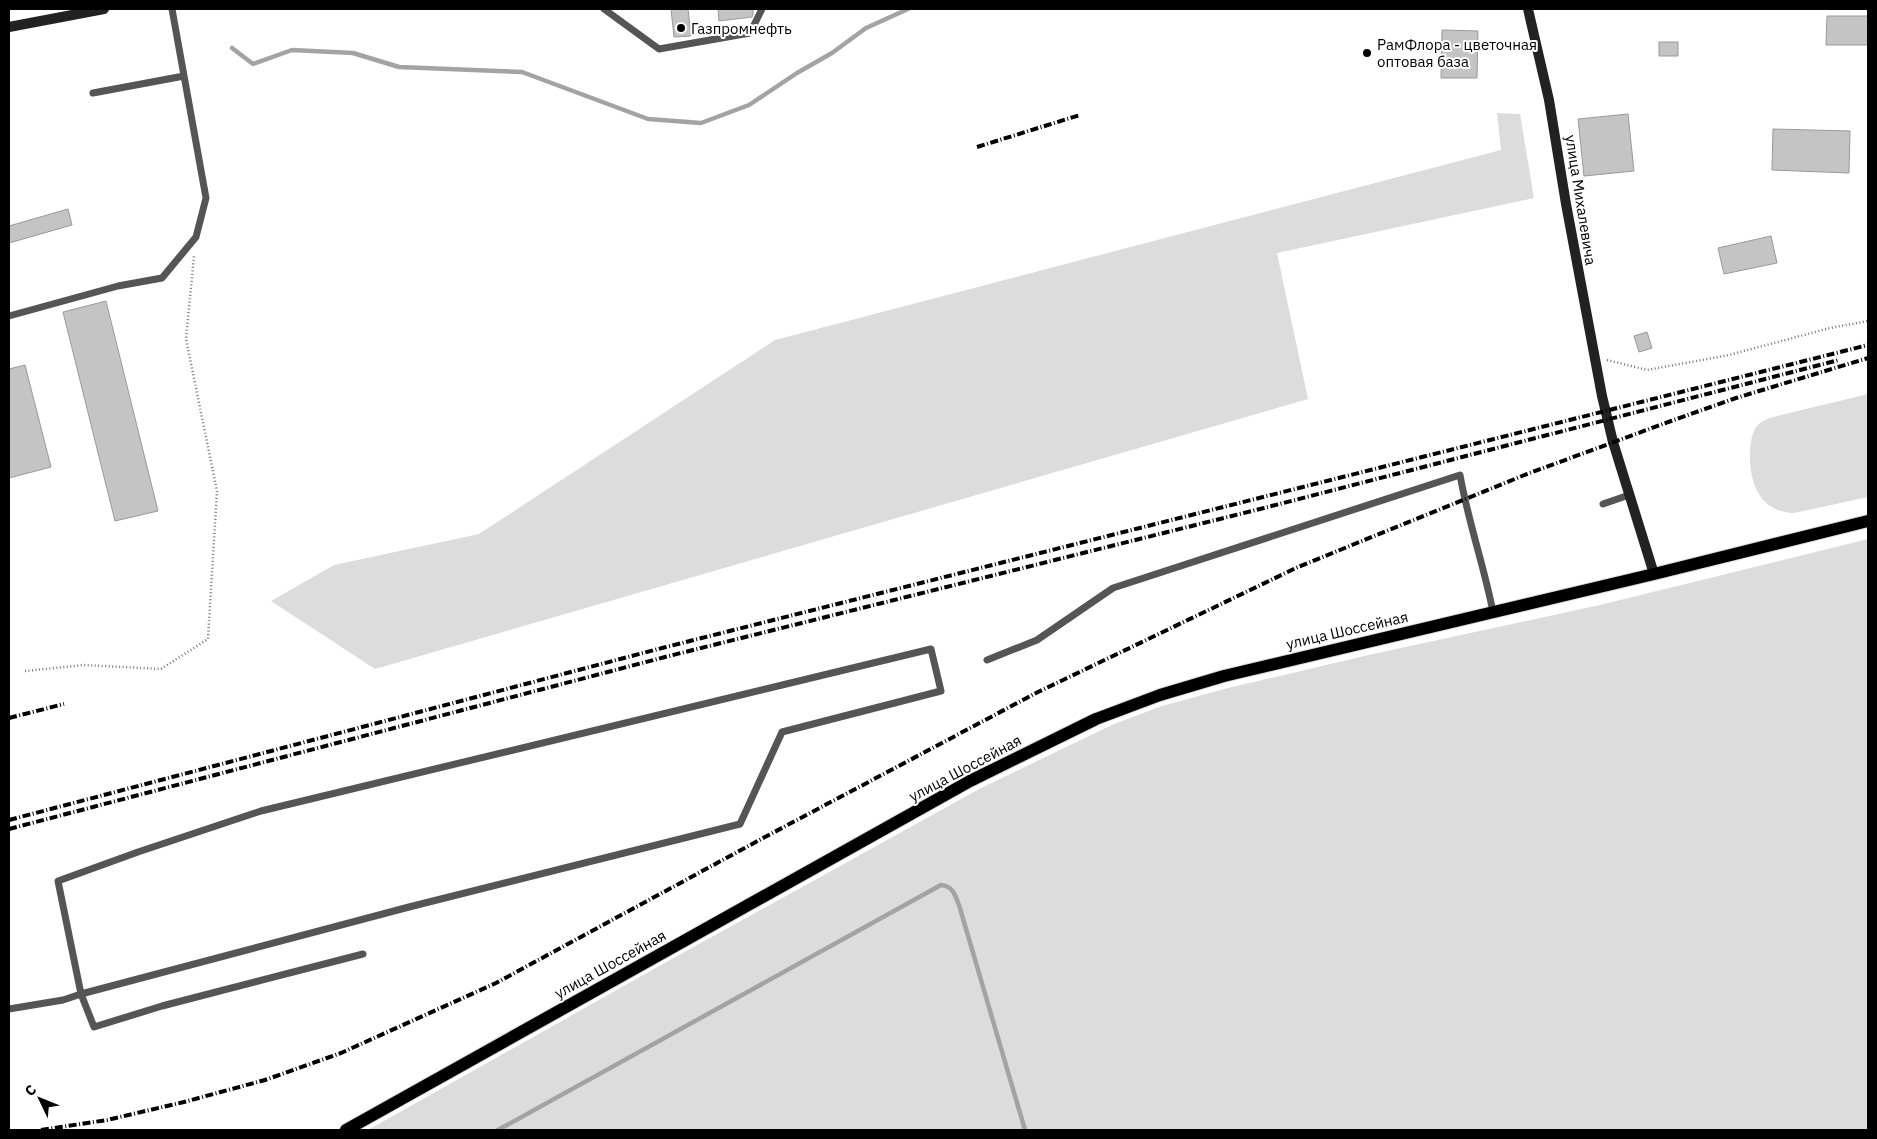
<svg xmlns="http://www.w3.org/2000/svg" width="1877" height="1139" font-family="'IBM Plex Sans',sans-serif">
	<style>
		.green { fill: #dcdcdc }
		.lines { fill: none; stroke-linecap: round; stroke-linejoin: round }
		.stream { stroke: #a3a3a3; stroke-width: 4.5 }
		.building { fill: #c4c4c4; stroke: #999 }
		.primary-casing { stroke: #dbdbdb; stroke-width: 14 }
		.path { stroke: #777; stroke-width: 2.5; stroke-dasharray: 1 2.5; stroke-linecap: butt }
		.lane { stroke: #555; stroke-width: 7 }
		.secondary { stroke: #222; stroke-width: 10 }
		.primary { stroke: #000; stroke-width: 12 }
		.rail { stroke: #000; stroke-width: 4; stroke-dasharray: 8 2.5 1 2.5; stroke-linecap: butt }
		.poi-dot { fill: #000; stroke: #fff; stroke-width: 2 }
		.labels { text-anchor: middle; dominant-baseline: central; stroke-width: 4; stroke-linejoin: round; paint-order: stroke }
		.poi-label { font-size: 15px; fill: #000; stroke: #fff; text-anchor: start }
		.street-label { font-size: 15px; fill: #000; stroke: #fff }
	</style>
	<rect width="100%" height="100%" fill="#fff"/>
	<path class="green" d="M 1497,113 L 1520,114 L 1534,198 L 1277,253 L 1308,399 L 375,669 L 271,601 L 334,565 L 479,534 L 775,340 L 1501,150 Z
		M 1868,394 L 1868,497 L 1794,513 C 1759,512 1749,482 1750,452 C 1751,444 1751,433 1757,426 C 1761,421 1767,419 1773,417 Z
		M 1868,539 L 1868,1130 L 368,1130 L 661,965 L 981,788 L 1114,724 L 1162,706 L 1228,688 L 1373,654 L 1600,605 Z"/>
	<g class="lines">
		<path class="stream" d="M 232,48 L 253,64 L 292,50 L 353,53 L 399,67 L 522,72 L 648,119 L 701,123 L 749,105 L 797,73 L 832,53 L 866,28 L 908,9
			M 498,1130 L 941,885 C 953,886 955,895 959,905 L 1025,1130"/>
	</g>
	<path class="building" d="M 671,9 L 688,9 L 691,36 L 674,37 Z
		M 718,9 L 753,9 L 753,15 L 752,17 L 719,21 Z
		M 1827,16 L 1868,16 L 1868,45 L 1826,45 Z
		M 1442,30 L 1478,31 L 1477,78 L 1441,78 Z
		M 1659,42 L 1678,42 L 1678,56 L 1659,56 Z
		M 1628,114 L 1634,171 L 1584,176 L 1578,119 Z
		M 1773,129 L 1850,131 L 1849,173 L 1772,170 Z
		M 68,209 L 72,225 L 9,243 L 9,226 Z
		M 1771,236 L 1777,263 L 1724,274 L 1718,248 Z
		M 106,301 L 158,511 L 115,521 L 63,312 Z
		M 1647,332 L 1652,348 L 1639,352 L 1634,336 Z
		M 25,365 L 51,467 L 9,478 L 9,369 Z"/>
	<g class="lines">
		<defs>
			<path id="primary" d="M 346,1130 L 970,781 L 1096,719 L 1160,695 L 1224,676 L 1654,574 L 1868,521"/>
		</defs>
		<use href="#primary" class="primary-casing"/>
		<path class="path" d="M 1607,360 L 1647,370 L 1729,355 L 1830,328 L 1868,321
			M 25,671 L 84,665 L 161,669 L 208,639 L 217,491 L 186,339 L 194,256"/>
		<path class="lane" d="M 604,9 L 659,49 L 750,33 L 762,9
			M 93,93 L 184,76
			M 9,316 L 118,286 L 162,278 L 196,237 L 206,198 L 172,9
			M 1603,504 L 1629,495
			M 987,660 L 1037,640 L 1113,588 L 1460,475 C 1468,521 1484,566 1493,612
			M 9,1009 L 63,1000 L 81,994 L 409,907 L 740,824 L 782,732 L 941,691 L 931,649 L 261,811 L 138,852 L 58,881 L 81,994 L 94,1027 L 162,1006 L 363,954"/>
		<path class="secondary" d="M 1528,9 L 1549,100 L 1566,204 L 1602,396 L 1613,442 L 1654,574
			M 9,27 L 104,9"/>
		<use href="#primary" class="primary"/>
		<path class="rail" d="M 977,147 L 1080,115
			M 9,718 L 64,704
			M 9,820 L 662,648 L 1868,345
			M 9,829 L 665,657 L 1260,509 L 1839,360
			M 41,1130 L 107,1120 L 184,1102 L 265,1080 L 341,1053 L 496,983 L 765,837 L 1036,693 L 1298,567 L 1527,474 L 1671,421 L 1736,398 L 1868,358"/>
	</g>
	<g class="poi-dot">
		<circle cx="681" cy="28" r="5"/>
		<circle cx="1367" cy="53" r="5"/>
	</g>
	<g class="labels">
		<g class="poi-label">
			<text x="691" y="28">Газпромнефть</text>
			<text x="1377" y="44">РамФлора - цветочная<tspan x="1377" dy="17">оптовая база</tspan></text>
		</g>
		<g class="street-label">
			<text transform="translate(1581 200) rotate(81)">улица Михалевича</text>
			<text transform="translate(1347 630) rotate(-13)">улица Шоссейная</text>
			<text transform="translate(965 768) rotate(-28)">улица Шоссейная</text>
			<text transform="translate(610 964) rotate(-29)">улица Шоссейная</text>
		</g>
	</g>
	<rect width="1877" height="1139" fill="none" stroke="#000000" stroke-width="20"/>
	<g transform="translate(40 1099) rotate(313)" stroke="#ffffff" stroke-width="4" paint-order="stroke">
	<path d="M0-4L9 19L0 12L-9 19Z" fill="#000000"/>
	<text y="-8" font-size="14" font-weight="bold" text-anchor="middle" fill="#000000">С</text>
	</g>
</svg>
